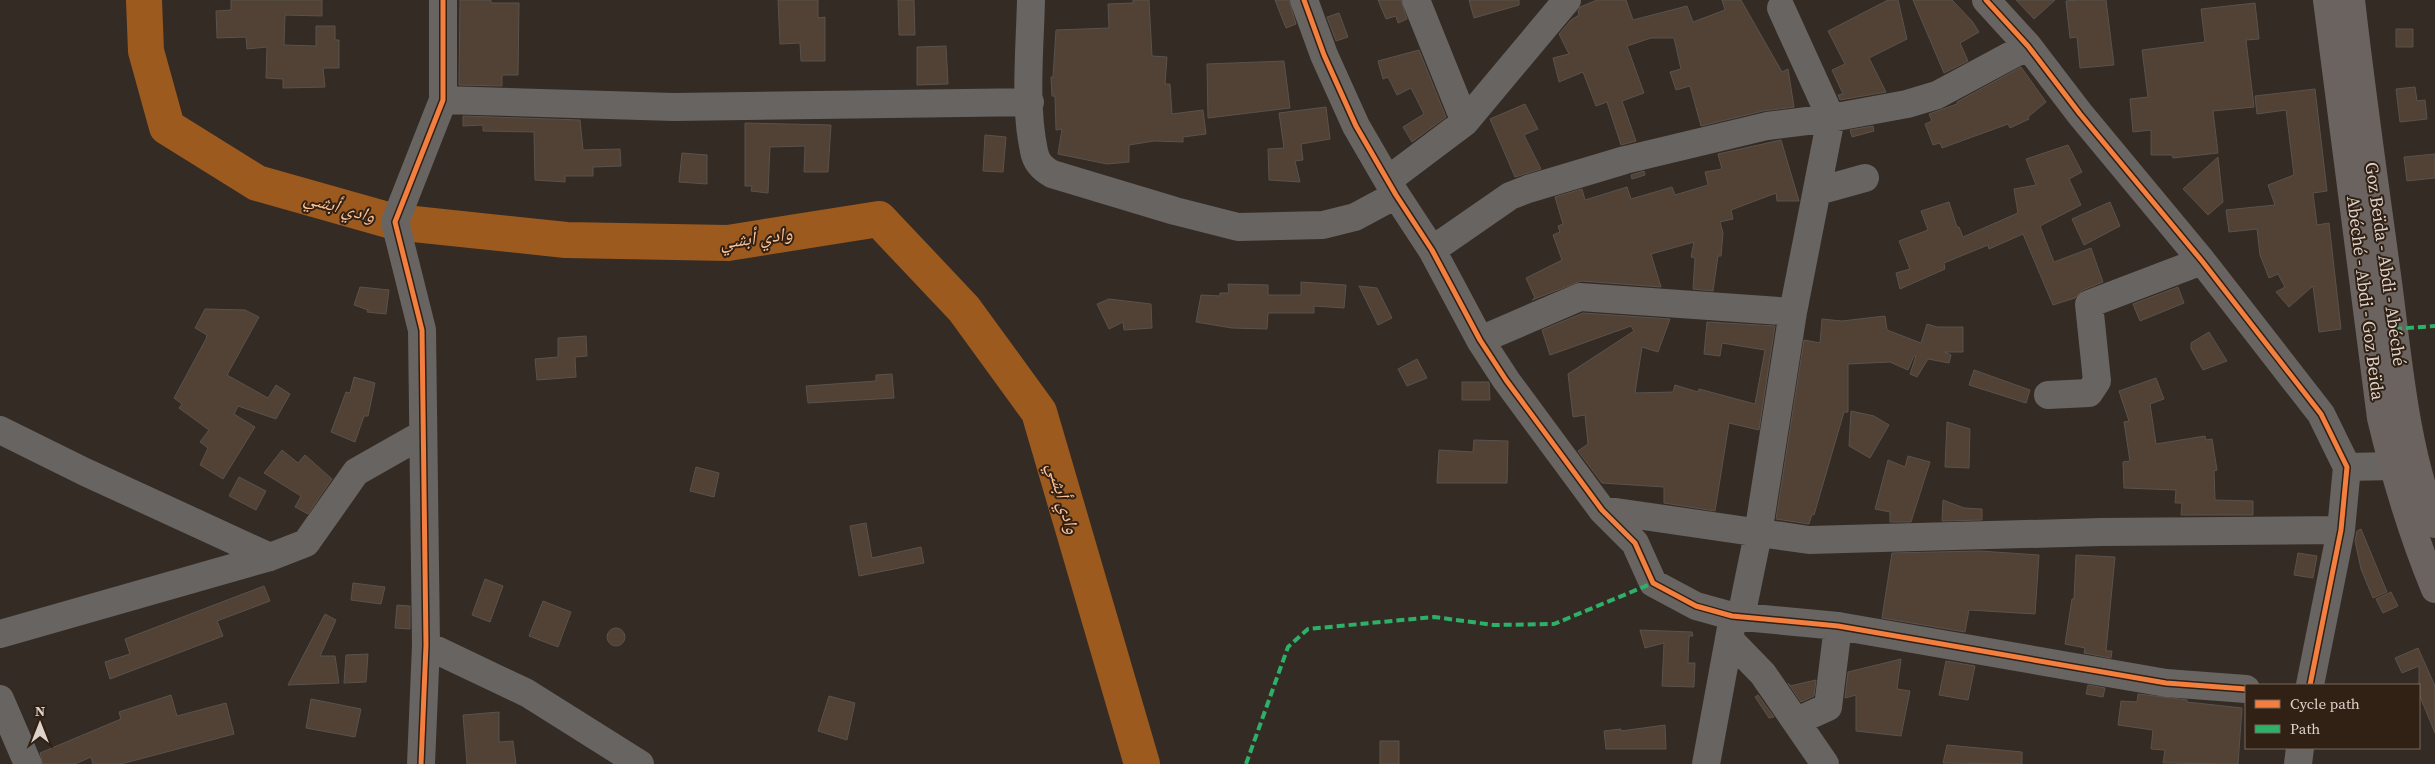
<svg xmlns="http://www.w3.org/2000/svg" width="2435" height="764" font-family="'Source Serif 4','Noto Naskh Arabic',serif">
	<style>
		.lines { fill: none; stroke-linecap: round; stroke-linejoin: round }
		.river { stroke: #9d5a1f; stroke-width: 36 }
		.building { fill: #514235; stroke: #5a524c }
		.minor { stroke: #686461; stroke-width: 28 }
		.major { stroke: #6a6360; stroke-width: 28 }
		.quiet { stroke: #2db169; stroke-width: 4; stroke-dasharray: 8 4; stroke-linecap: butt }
		.cycleway-casing { stroke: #312014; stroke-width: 8 }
		.cycleway { stroke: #f27e40; stroke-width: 5 }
		.labels { text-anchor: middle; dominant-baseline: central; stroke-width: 4; stroke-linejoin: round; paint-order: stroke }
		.street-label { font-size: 18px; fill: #ded3cb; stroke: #312014 }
		.water-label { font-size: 19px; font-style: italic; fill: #fdc195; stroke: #312014 }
	</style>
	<rect width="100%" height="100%" fill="#342b24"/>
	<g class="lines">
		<path class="river" d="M 144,0 L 146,51 L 167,127 L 257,183 L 395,222 L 566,240 L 728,243 L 879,219 L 964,309 L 1039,412 L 1142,764"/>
	</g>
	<path class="building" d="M 231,0 L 322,0 L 322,16 L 285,15 L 284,45 L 316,46 L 316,26 L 335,26 L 335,40 L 339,40 L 339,68 L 323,68 L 325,87 L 283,88 L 283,79 L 266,78 L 267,47 L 247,49 L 246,37 L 217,38 L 216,11 L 231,10 Z
		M 460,0 L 491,0 L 491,3 L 519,3 L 518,75 L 502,75 L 502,86 L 459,85 Z
		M 778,0 L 818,0 L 818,18 L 825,17 L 825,61 L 801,61 L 800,43 L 780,44 Z
		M 898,0 L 914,0 L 915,35 L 899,35 Z
		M 1133,0 L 1149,0 L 1152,56 L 1167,57 L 1165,84 L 1170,84 L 1172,114 L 1203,110 L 1206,134 L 1183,137 L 1183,142 L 1154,141 L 1129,145 L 1129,162 L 1107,164 L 1058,154 L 1062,129 L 1056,130 L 1055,96 L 1052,96 L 1051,77 L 1053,77 L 1056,30 L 1109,28 L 1108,4 L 1133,3 Z
		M 1275,0 L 1289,0 L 1296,24 L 1286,28 Z
		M 1378,0 L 1401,0 L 1407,19 L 1398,23 L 1396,16 L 1386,19 Z
		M 1469,0 L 1519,0 L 1519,5 L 1474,18 Z
		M 1597,0 L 1626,0 L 1633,20 L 1687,6 L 1693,22 L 1725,10 L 1722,0 L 1741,0 L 1782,72 L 1788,69 L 1794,107 L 1763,111 L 1701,126 L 1690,86 L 1676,90 L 1670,72 L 1681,69 L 1674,38 L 1651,38 L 1627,46 L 1644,93 L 1622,101 L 1636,141 L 1621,145 L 1607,102 L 1596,106 L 1583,72 L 1559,82 L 1553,58 L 1569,54 L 1559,34 L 1571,20 L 1579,15 L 1578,11 L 1580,7 Z
		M 1888,0 L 1898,0 L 1907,39 L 1869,58 L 1886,92 L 1840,100 L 1838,95 L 1843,94 L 1832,70 L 1845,64 L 1828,31 Z
		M 1913,0 L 1952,0 L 1972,21 L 1979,32 L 1960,43 L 1968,61 L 1944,73 Z
		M 2016,0 L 2055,0 L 2034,19 Z
		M 2078,0 L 2106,0 L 2114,65 L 2080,68 L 2077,37 L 2070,38 L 2066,1 Z
		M 2255,3 L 2259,39 L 2246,40 L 2254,107 L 2213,111 L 2218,153 L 2173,158 L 2172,155 L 2151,155 L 2151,130 L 2133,132 L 2130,99 L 2148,97 L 2142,50 L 2205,42 L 2201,9 Z
		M 1339,13 L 1348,37 L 1336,41 L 1327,17 Z
		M 2396,29 L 2413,29 L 2413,47 L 2396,47 Z
		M 946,46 L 948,84 L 917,85 L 917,47 Z
		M 1419,50 L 1446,117 L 1412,142 L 1403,127 L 1424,114 L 1411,88 L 1397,95 L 1388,77 L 1383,79 L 1378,61 Z
		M 1284,61 L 1290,108 L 1208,118 L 1207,64 Z
		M 2021,67 L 2046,102 L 2028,117 L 2029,119 L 2010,128 L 2008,124 L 1942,148 L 1940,143 L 1933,145 L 1925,124 L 1932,121 L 1929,114 L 1957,104 L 1957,102 Z
		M 2415,87 L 2417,101 L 2425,100 L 2427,119 L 2400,122 L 2396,89 Z
		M 2315,89 L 2327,191 L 2313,193 L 2317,225 L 2329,223 L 2341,329 L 2319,332 L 2313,286 L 2289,307 L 2276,292 L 2285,287 L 2278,274 L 2269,278 L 2260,255 L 2257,229 L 2229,232 L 2226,210 L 2275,205 L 2268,185 L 2294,175 L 2286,110 L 2257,114 L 2255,96 Z
		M 1525,104 L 1538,129 L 1524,135 L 1541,169 L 1515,177 L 1490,119 Z
		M 1326,107 L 1330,139 L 1301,144 L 1303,160 L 1295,161 L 1300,182 L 1269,180 L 1268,149 L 1284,148 L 1279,113 Z
		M 463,116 L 580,120 L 583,150 L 620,149 L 621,166 L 593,167 L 593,176 L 565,176 L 565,182 L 535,180 L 534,132 L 483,131 L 483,125 L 463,126 Z
		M 745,123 L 831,125 L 828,172 L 804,172 L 805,146 L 770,147 L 768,193 L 751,191 L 752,186 L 745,186 Z
		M 1873,126 L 1874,131 L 1852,137 L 1850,130 Z
		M 985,135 L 1006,137 L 1003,172 L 983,171 Z
		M 1781,140 L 1799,201 L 1777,201 L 1776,193 L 1731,210 L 1733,219 L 1720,222 L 1723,233 L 1721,256 L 1718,256 L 1713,291 L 1693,289 L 1695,258 L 1691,257 L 1694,242 L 1651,254 L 1661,287 L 1581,281 L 1532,300 L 1535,298 L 1526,278 L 1562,260 L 1553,235 L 1560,232 L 1558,226 L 1563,224 L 1555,197 L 1582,189 L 1585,200 L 1627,187 L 1631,199 L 1672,187 L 1675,195 L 1708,185 L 1705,172 L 1722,169 L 1718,154 Z
		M 2068,145 L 2082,172 L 2069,179 L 2081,205 L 2040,226 L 2054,262 L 2091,248 L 2103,282 L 2083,290 L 2075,298 L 2053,305 L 2023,234 L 1989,249 L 1988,245 L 1944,263 L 1945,269 L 1900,289 L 1896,273 L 1910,269 L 1899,241 L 1928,230 L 1921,211 L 1949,202 L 1957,227 L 1959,227 L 1963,237 L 2018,213 L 2014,189 L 2036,185 L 2026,159 Z
		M 682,153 L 707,155 L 707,184 L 679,182 Z
		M 2435,154 L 2435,178 L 2407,181 L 2404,157 Z
		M 2218,157 L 2223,202 L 2208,215 L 2183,189 Z
		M 1644,171 L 1645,175 L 1632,179 L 1631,175 Z
		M 2110,202 L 2120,226 L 2084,245 L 2072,219 Z
		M 1301,282 L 1346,285 L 1344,308 L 1314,306 L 1314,313 L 1268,313 L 1267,329 L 1232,328 L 1196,322 L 1201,295 L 1220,296 L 1220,293 L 1229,293 L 1228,284 L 1268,285 L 1268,295 L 1301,295 Z
		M 1359,286 L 1377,288 L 1392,318 L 1378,325 Z
		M 360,287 L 389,290 L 386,314 L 367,312 L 368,310 L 354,305 Z
		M 2178,287 L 2184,303 L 2140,321 L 2133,304 Z
		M 1109,299 L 1151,304 L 1152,328 L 1124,330 L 1123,322 L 1109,329 L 1097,304 Z
		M 205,309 L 245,310 L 259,317 L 227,375 L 268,398 L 276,385 L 290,394 L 276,419 L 238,406 L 234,414 L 255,427 L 223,479 L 200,465 L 208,448 L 200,442 L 209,430 L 179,408 L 182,404 L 174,398 L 206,339 L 207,335 L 195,328 Z
		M 1583,313 L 1670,319 L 1658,352 L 1642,347 L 1635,393 L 1673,392 L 1675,385 L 1698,392 L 1699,389 L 1755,404 L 1765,350 L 1722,343 L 1720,356 L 1704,354 L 1707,322 L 1775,326 L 1759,430 L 1729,423 L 1715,511 L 1664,503 L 1664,487 L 1602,483 L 1578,451 L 1588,444 L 1585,415 L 1573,417 L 1568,374 L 1634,331 L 1631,326 L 1550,355 L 1542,330 Z
		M 1885,316 L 1887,330 L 1921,343 L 1927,324 L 1937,327 L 1963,327 L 1963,352 L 1945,352 L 1951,355 L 1949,363 L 1928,359 L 1917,377 L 1910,374 L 1916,356 L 1914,356 L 1908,370 L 1890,362 L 1848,364 L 1848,412 L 1844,412 L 1814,515 L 1812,514 L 1809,524 L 1776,519 L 1804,340 L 1820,343 L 1822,319 L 1842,321 Z
		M 2209,332 L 2227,361 L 2203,370 L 2191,349 L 2191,343 Z
		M 586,336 L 587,356 L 575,357 L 576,377 L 537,380 L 535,359 L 558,357 L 558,338 Z
		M 1417,359 L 1427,378 L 1407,386 L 1398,369 Z
		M 1974,370 L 2030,390 L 2026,403 L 1969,385 Z
		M 892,374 L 894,398 L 808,403 L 806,386 L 876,381 L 876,375 Z
		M 354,377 L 375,383 L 368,416 L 364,416 L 355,442 L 331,432 L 346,392 L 350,393 Z
		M 2156,378 L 2164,399 L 2150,404 L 2156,444 L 2205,436 L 2206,440 L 2212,439 L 2217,470 L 2214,471 L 2215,500 L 2253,501 L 2253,515 L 2181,515 L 2182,503 L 2175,503 L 2176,490 L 2124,488 L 2123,462 L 2130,461 L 2124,422 L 2129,421 L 2119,391 Z
		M 1462,382 L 1489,382 L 1490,400 L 1462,400 Z
		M 1851,411 L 1874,416 L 1889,425 L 1870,458 L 1849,446 Z
		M 1947,422 L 1970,429 L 1969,468 L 1945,467 Z
		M 1474,440 L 1508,441 L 1507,483 L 1437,483 L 1439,450 L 1473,452 Z
		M 282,450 L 298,463 L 305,455 L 332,479 L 308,514 L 295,507 L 301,496 L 264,473 Z
		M 1908,456 L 1930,462 L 1911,522 L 1890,522 L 1890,512 L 1875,509 L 1888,460 L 1905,467 Z
		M 696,467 L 719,473 L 714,497 L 690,491 Z
		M 239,477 L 266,491 L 256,510 L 229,496 Z
		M 1943,500 L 1964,508 L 1982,509 L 1982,520 L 1942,521 Z
		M 866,523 L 872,558 L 921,547 L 924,563 L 859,576 L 850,526 Z
		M 2361,529 L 2387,592 L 2373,598 L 2361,569 L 2355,541 L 2357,531 Z
		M 1980,551 L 2039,555 L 2035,614 L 1969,610 L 1965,632 L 1882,618 L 1892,553 Z
		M 2298,553 L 2317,556 L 2313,578 L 2294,575 Z
		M 2076,555 L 2115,557 L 2106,651 L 2112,651 L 2111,658 L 2084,653 L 2085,648 L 2065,644 L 2072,599 L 2074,599 Z
		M 485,579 L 503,586 L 490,622 L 472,615 Z
		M 353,583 L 385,587 L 381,604 L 351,600 Z
		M 264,586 L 270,601 L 217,621 L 223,636 L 110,679 L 105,662 L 130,654 L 125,639 Z
		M 2391,592 L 2398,606 L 2383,613 L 2376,599 Z
		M 543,601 L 571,612 L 558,647 L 529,636 Z
		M 397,605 L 410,606 L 410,629 L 395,628 Z
		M 325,614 L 336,620 L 320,656 L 335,656 L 339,683 L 288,685 Z
		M607 637a9 9 0 1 1 18 0a9 9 0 1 1-18 0Z
		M 1640,630 L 1692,632 L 1693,636 L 1689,636 L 1688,663 L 1695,663 L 1694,687 L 1662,686 L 1664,643 L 1645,648 Z
		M 2418,648 L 2435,686 L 2435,733 L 2419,694 L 2419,666 L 2402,673 L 2395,658 Z
		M 368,654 L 366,682 L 344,683 L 346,655 Z
		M 1901,659 L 1897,689 L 1910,691 L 1901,736 L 1856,731 L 1856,695 L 1845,698 L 1848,672 Z
		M 1946,661 L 1975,666 L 1968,700 L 1939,695 Z
		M 1816,680 L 1814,696 L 1801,702 L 1788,683 L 1790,686 Z
		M 2088,685 L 2105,688 L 2103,697 L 2086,694 Z
		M 2138,694 L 2187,700 L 2187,702 L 2242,708 L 2238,764 L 2163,763 L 2165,750 L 2151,749 L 2153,730 L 2118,725 L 2121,701 L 2137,702 Z
		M 171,695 L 177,716 L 226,703 L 234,734 L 121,764 L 93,764 L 91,757 L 75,764 L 43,764 L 40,753 L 121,719 L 119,712 Z
		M 1758,695 L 1774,717 L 1769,718 L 1755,697 Z
		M 829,696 L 855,703 L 847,740 L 818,731 Z
		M 311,699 L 361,709 L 355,737 L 306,728 Z
		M 499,712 L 499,742 L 513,741 L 516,764 L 467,764 L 463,715 Z
		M 1665,725 L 1666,749 L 1606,749 L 1604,731 L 1621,729 L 1621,731 Z
		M 1380,741 L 1399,741 L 1399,764 L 1380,764 Z
		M 1947,745 L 2022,752 L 2022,764 L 1943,763 Z"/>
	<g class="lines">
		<path class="minor" d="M 1031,0 C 1030,46 1024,106 1034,151 C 1036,163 1043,169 1052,174 L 1175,211 L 1238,227 L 1323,225 L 1355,217 L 1396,195
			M 1304,0 L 1324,55 L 1356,126 L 1396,195 L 1432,250 L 1480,340 L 1506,380 L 1602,510 L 1635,543 L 1653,583 L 1696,606 L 1732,616 L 1838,626 L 2166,683 L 2246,689
			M 1416,0 L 1465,122
			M 1986,0 L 2028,46 L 2080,114 L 2202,261 L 2321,414 L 2347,467 L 2341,530 L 2310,685
			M 443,100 L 674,107 L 1030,102
			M 1388,180 L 1465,122 L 1567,0
			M 1818,191 L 1865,178
			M 1432,250 L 1510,196 L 1528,189 L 1625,160 L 1767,126 L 1831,118 L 1907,104 L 1937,95 L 2028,46
			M 1480,340 L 1580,297 L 1793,312
			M 2048,395 L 2089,393 L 2097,381 L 2089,304 L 2202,261
			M 0,430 L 85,472 L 270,557
			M 2347,467 L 2393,466 L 2415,462
			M 1602,510 L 1809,540 L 2101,532 L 2341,530
			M 1741,617 L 1758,534 L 1793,312 L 1831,118 L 1781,8
			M 0,634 L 270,557 L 306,543 L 356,472 L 423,434
			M 1730,640 L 1763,674 L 1825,764
			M 426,645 L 527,693 L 640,764
			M 0,699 L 28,764
			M 1797,721 L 1828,707 L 1838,626
			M 421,764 L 426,645 L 422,330 L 395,222 L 443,100 L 443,0
			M 1706,764 L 1731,628
			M 2298,764 L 2300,748"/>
		<path class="major" d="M 2327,0 L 2381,418 C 2395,476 2412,534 2435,589
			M 2351,0 C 2362,97 2376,193 2389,290 C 2399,368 2406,451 2435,524"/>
		<path class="quiet" d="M 2394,329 L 2435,326
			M 1246,764 L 1288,647 L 1308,629 L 1434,617 L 1494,625 L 1554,624 L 1653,583"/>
		<defs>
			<path id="cycleway" d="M 1304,0 L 1324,55 L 1356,126 L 1396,195 L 1432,250 L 1480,340 L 1506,380 L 1602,510 L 1635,543 L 1653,583 L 1696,606 L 1732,616 L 1838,626 L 2166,683 L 2246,689
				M 1986,0 L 2028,46 L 2080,114 L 2202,261 L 2321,414 L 2347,467 L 2341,530 L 2310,685
				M 421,764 L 426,645 L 422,330 L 395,222 L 443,100 L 443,0"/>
		</defs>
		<use href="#cycleway" class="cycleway-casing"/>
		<use href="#cycleway" class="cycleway"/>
	</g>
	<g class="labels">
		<g class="street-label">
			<text transform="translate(2386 264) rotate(82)">Goz Beïda - Abdi - Abéché</text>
			<text transform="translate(2366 298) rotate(83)">Abéché - Abdi - Goz Beïda</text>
		</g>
		<g class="water-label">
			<text transform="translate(340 206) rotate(16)">وادي أبشي</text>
			<text transform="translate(756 237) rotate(-7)">وادي أبشي</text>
			<text transform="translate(1064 498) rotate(74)">وادي أبشي</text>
		</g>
	</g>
	<rect x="2245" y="684" width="175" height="65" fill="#312014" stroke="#76685d"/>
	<rect x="2255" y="700" width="25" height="8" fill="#f27e40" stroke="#76685d"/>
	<text x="2290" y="709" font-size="15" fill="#ded3cb">Cycle path</text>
	<rect x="2255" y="725" width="25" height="8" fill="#2db169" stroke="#76685d"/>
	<text x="2290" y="734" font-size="15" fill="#ded3cb">Path</text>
	<g transform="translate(40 724)" stroke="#312014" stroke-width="4" paint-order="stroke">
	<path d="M0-4L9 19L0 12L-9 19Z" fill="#ded3cb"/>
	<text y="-8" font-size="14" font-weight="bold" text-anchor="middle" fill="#ded3cb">N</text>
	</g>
</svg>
